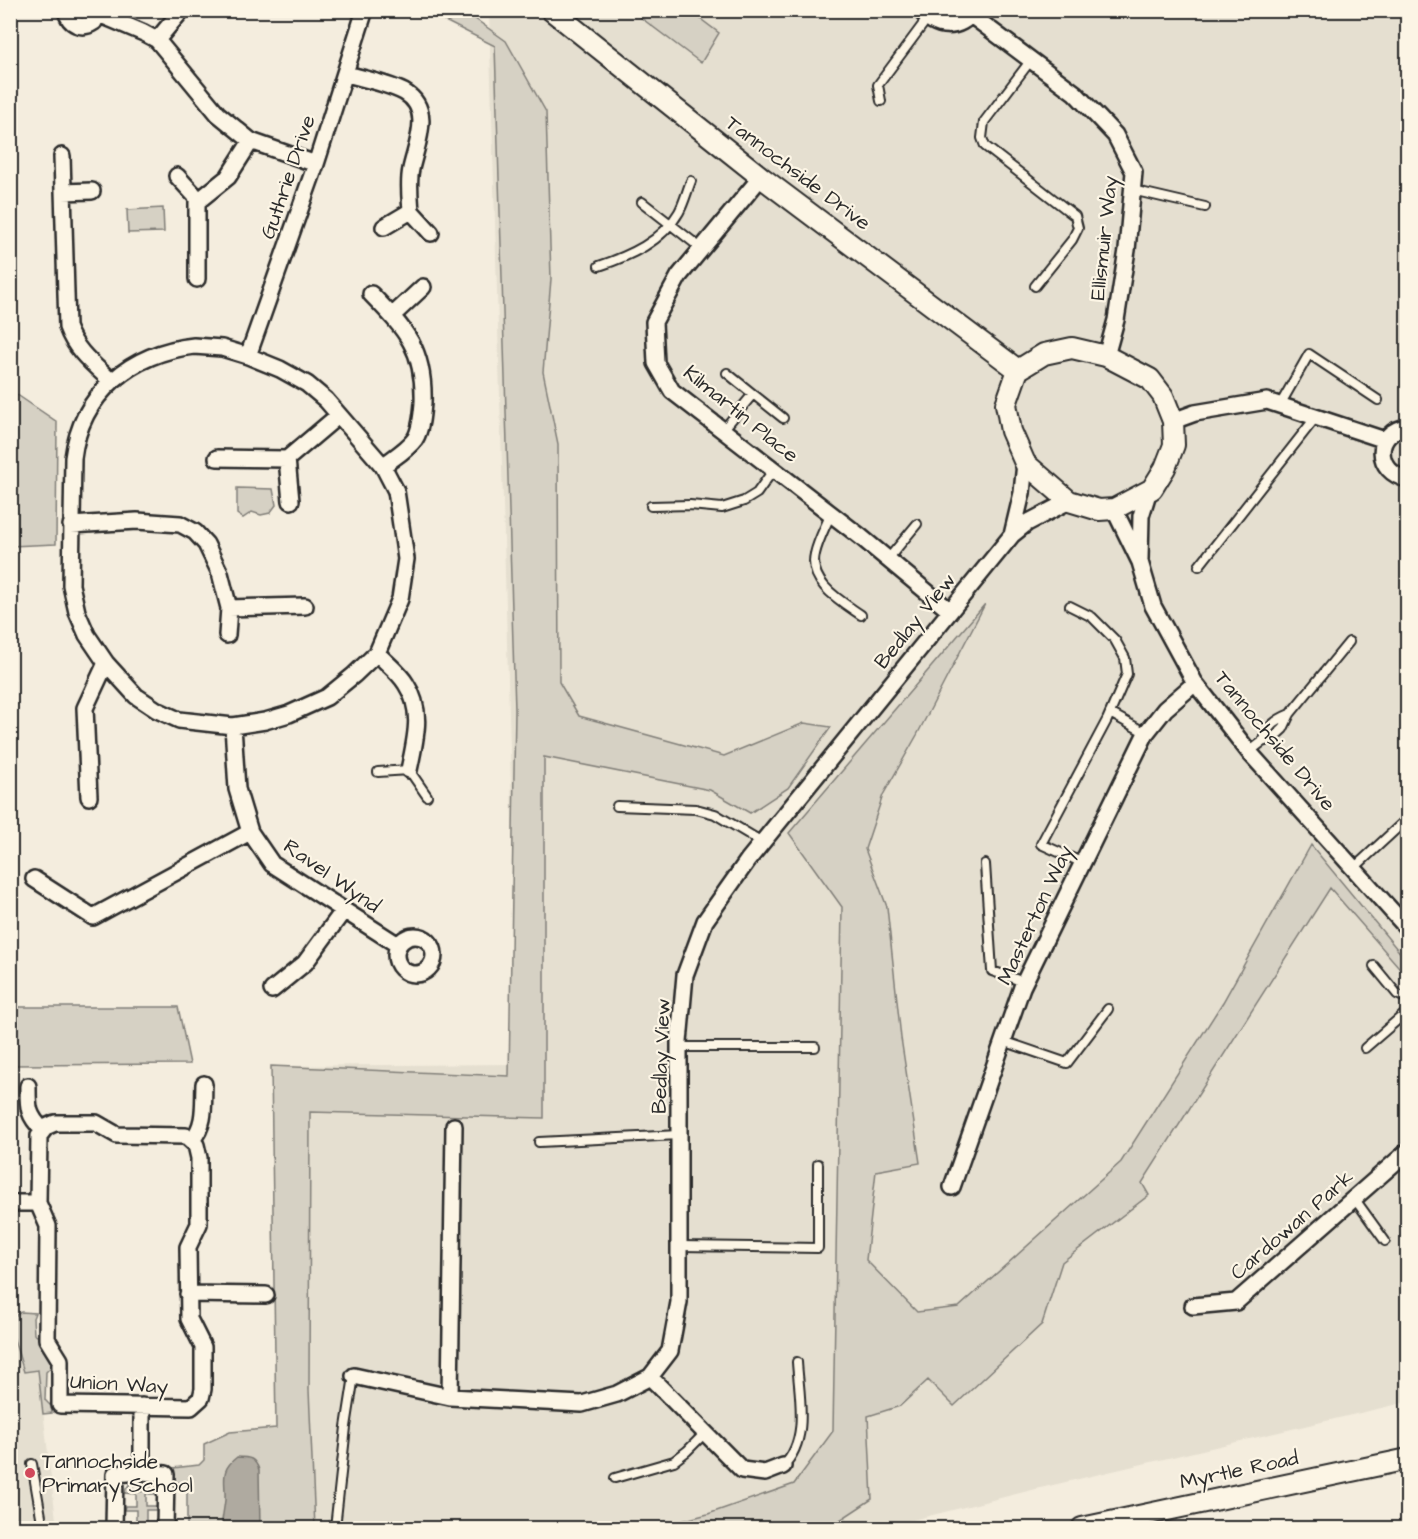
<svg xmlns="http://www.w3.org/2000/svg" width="1418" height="1539" font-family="'Architects Daughter',sans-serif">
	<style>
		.built { fill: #e5dfd0 }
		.green { fill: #d6d1c4; stroke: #807e78; stroke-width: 1.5 }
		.water { fill: #afaaa0; stroke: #7a7771; stroke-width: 1.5 }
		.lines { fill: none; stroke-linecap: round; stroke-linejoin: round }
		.service-casing { stroke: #2b2b2b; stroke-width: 12 }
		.minor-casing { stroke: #2b2b2b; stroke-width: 20 }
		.tertiary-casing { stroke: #2b2b2b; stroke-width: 24 }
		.service { stroke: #fcf5e5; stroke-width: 8 }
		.minor { stroke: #fcf5e5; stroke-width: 15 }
		.tertiary { stroke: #fcf5e5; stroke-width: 20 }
		.poi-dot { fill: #d1495b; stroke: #fcf5e5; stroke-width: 2 }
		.labels { text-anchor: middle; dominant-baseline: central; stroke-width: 4.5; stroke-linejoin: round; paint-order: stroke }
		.street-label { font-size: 21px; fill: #2b2b2b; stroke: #fcf5e5 }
		.poi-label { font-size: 21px; fill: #2b2b2b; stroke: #fcf5e5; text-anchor: start }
	</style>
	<rect width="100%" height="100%" fill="#f4edde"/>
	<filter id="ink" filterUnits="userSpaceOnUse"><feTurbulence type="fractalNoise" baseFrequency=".0167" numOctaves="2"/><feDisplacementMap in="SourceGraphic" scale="12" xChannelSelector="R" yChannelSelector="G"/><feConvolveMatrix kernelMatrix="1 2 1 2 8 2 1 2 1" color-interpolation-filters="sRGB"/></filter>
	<g filter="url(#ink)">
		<path class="built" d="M 489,11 L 1407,11 L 1407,1402 L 1036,1489 L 881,1528 L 276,1528 L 271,1066 L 519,1064 Z
			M 10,1330 L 38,1369 L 57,1528 L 11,1528 Z"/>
		<path class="green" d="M 425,11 L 464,11 L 506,41 L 546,112 L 551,279 L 543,372 L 558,444 L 559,682 L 579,716 L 724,756 L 804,723 L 831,727 L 788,788 L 750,813 L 710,790 L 544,757 L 544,1118 L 310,1112 L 309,1390 L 315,1528 L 187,1528 L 187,1483 L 173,1482 L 173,1468 L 199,1465 L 204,1460 L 204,1444 L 230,1432 L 276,1428 L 271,1066 L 509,1076 L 515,710 L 495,46 Z
			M 632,11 L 690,11 L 719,33 L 701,63 Z
			M 163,208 L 164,232 L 128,233 L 127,210 Z
			M 10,390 L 57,422 L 56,544 L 11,546 Z
			M 237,488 L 273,489 L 276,505 L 270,513 L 261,515 L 252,512 L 243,518 L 237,514 Z
			M 985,604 L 917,735 L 883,795 L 865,849 L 887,907 L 901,1038 L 920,1163 L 876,1171 L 866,1260 L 917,1312 L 959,1307 L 1121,1162 L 1223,1002 L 1311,845 L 1407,961 L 1407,972 L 1404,973 L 1330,888 L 1142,1183 L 1149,1195 L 1062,1262 L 1042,1324 L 954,1406 L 928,1380 L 900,1406 L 868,1416 L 872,1499 L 828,1528 L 654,1528 L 708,1514 L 794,1484 L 833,1431 L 842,907 L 789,833 Z
			M 11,1007 L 178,1007 L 190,1064 L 11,1065 Z
			M 21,1312 L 35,1313 L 33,1318 L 34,1334 L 40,1338 C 41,1349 52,1355 52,1366 L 46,1372 L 45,1400 L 51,1406 L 52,1413 L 43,1414 L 38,1370 L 24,1372 L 11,1330 L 11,1318 Z
			M 138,1481 L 138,1492 L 145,1491 L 144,1481 L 152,1483 L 157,1494 L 146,1494 L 146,1506 L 158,1506 L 158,1510 L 146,1510 L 146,1522 L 158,1522 L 156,1528 L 144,1528 L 144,1525 L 138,1525 L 137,1528 L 126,1528 L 124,1522 L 136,1522 L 136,1510 L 124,1510 L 125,1506 L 136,1506 L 136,1494 L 125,1493 C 126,1486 130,1482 138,1481 Z"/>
		<path class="water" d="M 237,1457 C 250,1457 255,1458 259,1470 L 260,1528 L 221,1528 C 222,1519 224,1509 225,1500 C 226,1480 219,1471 237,1457 Z"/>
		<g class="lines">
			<defs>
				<path id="service" d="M 1031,60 L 984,122 L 982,138 L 985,146 L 1075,216 L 1078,228 L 1072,240 L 1035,286
					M 881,101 L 878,85 L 927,19
					M 1132,190 L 1205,207
					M 642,202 L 702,249
					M 599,266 C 629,256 662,242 679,212 C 684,203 687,191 691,181
					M 727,373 L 753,394
					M 1280,405 L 1309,354 L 1378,400
					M 723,430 L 753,394 L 783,418
					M 651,506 L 690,505 L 722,508 L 744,501 L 757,493 L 774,469
					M 831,513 C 826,526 818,540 815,554 C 808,583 841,601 861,615
					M 888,559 L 917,524
					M 1199,566 L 1316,417
					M 1070,606 L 1092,617 L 1115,640 L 1125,658 L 1127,674 L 1107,720 L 1041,844 L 1083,863
					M 1110,713 L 1146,733
					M 1262,742 C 1267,727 1275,720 1290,714
					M 1249,752 L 1262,742 L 1272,739 L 1283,729 L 1290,714 L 1349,642
					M 378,772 L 409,770 L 427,796
					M 617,806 L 696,809 L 715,814 L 762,842
					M 985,864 L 992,971 L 1024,982
					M 1354,868 L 1408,818
					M 1374,966 L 1397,994 L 1408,999
					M 1003,1041 L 1067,1063 L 1108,1009
					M 679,1047 L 815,1047
					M 1365,1048 L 1408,1011
					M 539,1142 L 679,1135
					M 1354,1198 L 1385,1241
					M 679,1246 L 818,1248 L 818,1164
					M 32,1464 L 43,1528
					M 783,1466 C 810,1440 799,1396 797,1362
					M 615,1478 L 674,1461 L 687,1451 L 705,1433
					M 335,1528 L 346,1427 L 354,1376"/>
				<path id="minor" d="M 66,10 C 69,25 82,30 94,22 L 99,10
					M 921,10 C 934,30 961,31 974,10
					M 99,14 L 144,33 L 157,40 L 218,114 L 251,141 L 316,164
					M 971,15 L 1075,93 L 1115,135 L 1134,172 L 1127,250 L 1116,320 L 1106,356
					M 157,40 L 182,10
					M 346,74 C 365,79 386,83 404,92 C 434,109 416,145 411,169 C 408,183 410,197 411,211
					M 62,156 L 67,327 C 75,350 93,364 111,381
					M 177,176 L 199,200
					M 761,177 L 679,276 L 654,322 L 656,363 L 672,391 L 861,537 L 950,611
					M 63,192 L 92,191
					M 384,227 L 411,211 L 431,233
					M 197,279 L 197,202 L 228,177 L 251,141
					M 371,294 C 406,330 425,350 423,403 C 422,415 421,429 415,439 C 407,450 393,458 383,466
					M 392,316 L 423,287
					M 194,346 L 222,348 L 248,356 L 280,369 L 307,384 L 326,400 L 383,466 L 396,491 L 406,559 L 400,599 L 377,653 L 354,675 L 327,697 L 289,714 L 265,721 L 233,726 L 179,720 L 157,710 L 136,696 L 106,663 L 87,635 L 77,612 L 71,585 L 73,458 C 81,393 132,353 194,346 Z
					M 248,356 L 316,164 L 365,10
					M 1173,421 L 1195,413 L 1267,401 L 1385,440
					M 1408,427 C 1373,431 1374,473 1408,479
					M 217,458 L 287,459 L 339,415
					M 287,459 L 291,501
					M 1114,509 L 1140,562 L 1153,606 L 1195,683 L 1249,752 L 1408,929
					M 71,525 L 137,521 L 180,524 L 195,532 L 206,544 L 220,573 L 229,608 L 227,635
					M 1012,535 L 1022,493 L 1025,463
					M 1140,559 L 1141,516 L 1149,490
					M 229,608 L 305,606
					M 377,653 C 386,663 399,672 406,684 C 424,711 415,740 409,770
					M 233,726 L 237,789 L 250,832 L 272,864 L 398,945
					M 89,797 L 85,708 L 106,663
					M 34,879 L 93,917 L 250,832
					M396 955a19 19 0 1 1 38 0a19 19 0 1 1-38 0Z
					M 272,990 L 305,963 L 344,910
					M 28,1086 C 28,1106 27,1115 43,1130
					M 55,1123 L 96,1123 L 117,1135 L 186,1136 L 196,1145 L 199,1158 L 199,1224 L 188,1247 L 189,1319 L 203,1347 L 203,1389 L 201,1398 L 191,1407 L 60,1405 L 60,1360 L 47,1339 L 48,1226 L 38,1203 L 39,1136 L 46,1127 Z
					M 192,1140 C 206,1124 203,1105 204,1084
					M 952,1187 L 1022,987 L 1146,733 L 1165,709 L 1195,683
					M 10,1203 L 38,1203
					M 188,1294 L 266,1295
					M 1193,1306 L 1236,1302 L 1408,1151
					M 354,1376 L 450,1397 L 582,1404 L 617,1394 L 650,1377 L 670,1351 L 679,1302 L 679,1042 L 685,975 L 705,921 L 748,860 L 1012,535 L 1027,523 L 1069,501
					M 650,1377 L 742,1470 L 765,1473 L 783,1466
					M 450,1397 L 454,1126
					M 142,1406 L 142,1472
					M 114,1528 L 115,1474 L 142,1472 L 166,1474 L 165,1528"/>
				<path id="tertiary" d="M 551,10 L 761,177 L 1018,370
					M 1072,348 L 1106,356 L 1150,379 L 1163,396 L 1173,421 L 1174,445 L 1165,468 L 1152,489 L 1114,509 L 1099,510 L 1069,501 L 1025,463 L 1011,431 L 1006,404 L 1018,370 L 1044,354 Z
					M 1082,1528 L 1408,1459"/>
			</defs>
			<use href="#service" class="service-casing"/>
			<use href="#minor" class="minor-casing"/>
			<use href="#tertiary" class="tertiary-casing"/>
			<use href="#service" class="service"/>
			<use href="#minor" class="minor"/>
			<use href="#tertiary" class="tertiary"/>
		</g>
	</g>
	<circle class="poi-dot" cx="30" cy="1473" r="6"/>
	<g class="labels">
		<g class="street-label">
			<text transform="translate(798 173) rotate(37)">Tannochside Drive</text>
			<text transform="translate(288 177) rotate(-71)">Guthrie Drive</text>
			<text transform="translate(1104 238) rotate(-84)">Ellismuir Way</text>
			<text transform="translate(741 414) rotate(39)">Kilmartin Place</text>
			<text transform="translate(915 621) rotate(-51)">Bedlay View</text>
			<text transform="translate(1275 741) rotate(50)">Tannochside Drive</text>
			<text transform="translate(332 876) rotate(35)">Ravel Wynd</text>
			<text transform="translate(1035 915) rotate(-65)">Masterton Way</text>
			<text transform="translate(661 1056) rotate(-88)">Bedlay View</text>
			<text transform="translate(1292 1225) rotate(-41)">Cardowan Park</text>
			<text transform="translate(119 1384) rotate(3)">Union Way</text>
			<text transform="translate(1239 1470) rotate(-12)">Myrtle Road</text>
		</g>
		<g class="poi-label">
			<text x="42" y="1461">Tannochside<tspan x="42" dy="24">Primary School</tspan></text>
		</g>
	</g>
	<rect width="1418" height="1539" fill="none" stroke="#fcf5e5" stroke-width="36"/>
	<rect x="18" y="18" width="1382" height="1503" fill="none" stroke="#2b2b2b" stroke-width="2" filter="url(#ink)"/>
</svg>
